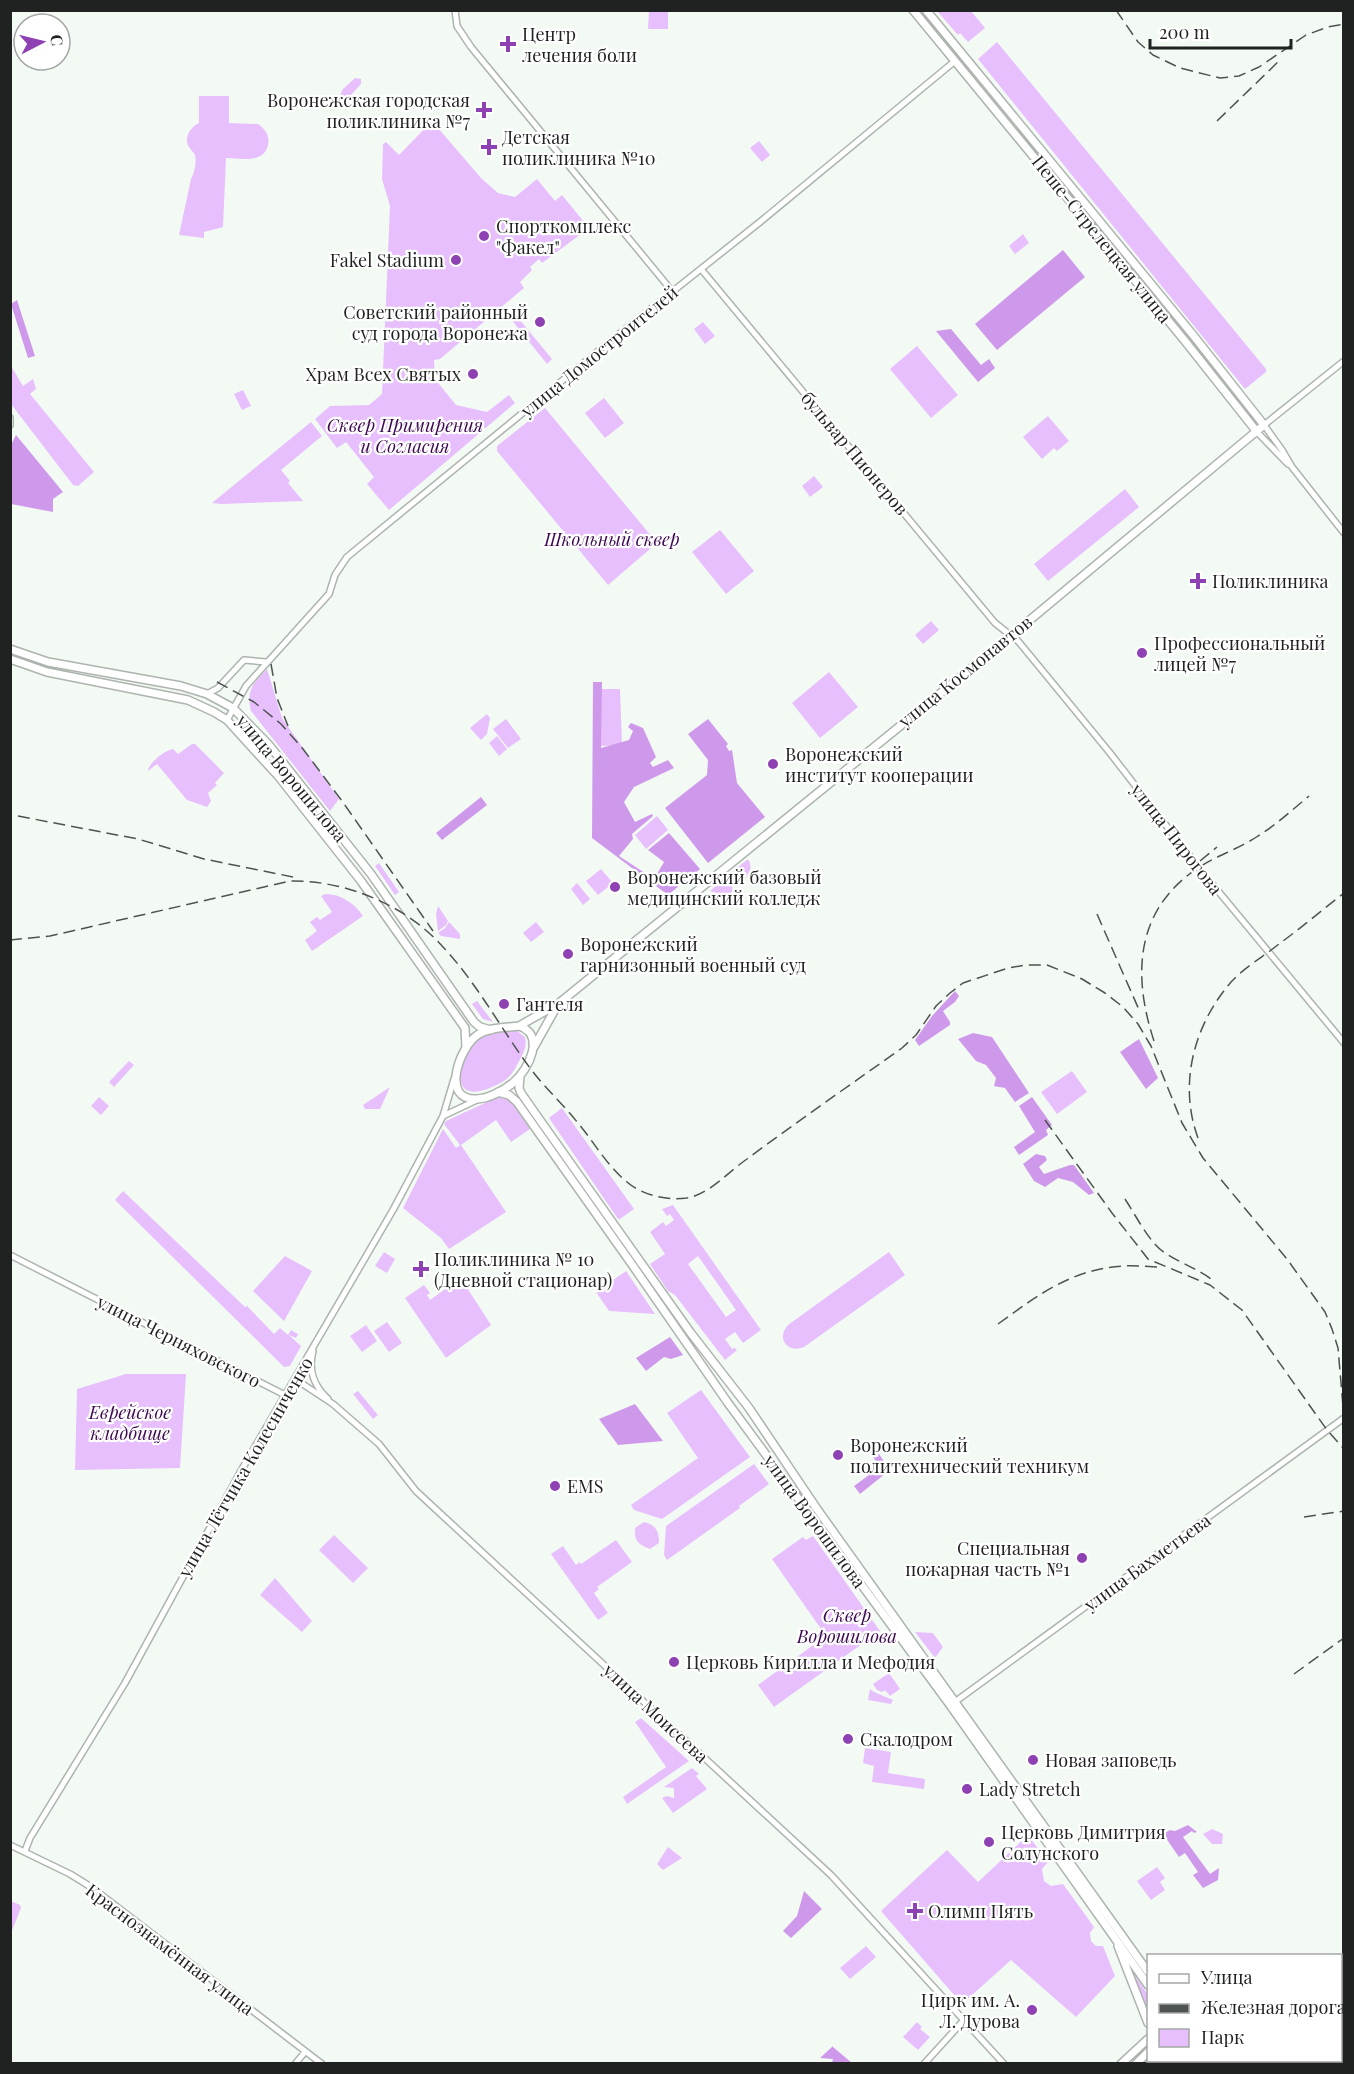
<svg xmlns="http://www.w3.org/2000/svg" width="1354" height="2074" font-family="'Playfair Display',serif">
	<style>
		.green { fill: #e7bffd; fill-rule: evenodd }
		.forest { fill: #cf99eb }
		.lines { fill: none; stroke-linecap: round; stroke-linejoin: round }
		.minor-casing { stroke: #adb4ae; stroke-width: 8 }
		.major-casing { stroke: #adb4ae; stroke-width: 10 }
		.minor { stroke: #fff; stroke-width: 5 }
		.major { stroke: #fff; stroke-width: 7 }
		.rail { stroke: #4f5350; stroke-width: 1.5; stroke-dasharray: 12 6; stroke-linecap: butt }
		.poi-dot { fill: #8e41b2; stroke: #fff; stroke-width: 2 }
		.labels { text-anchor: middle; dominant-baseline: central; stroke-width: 4.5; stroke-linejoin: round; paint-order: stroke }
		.poi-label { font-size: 18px; fill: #1f2220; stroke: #fff; text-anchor: start }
		.street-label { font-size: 18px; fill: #1f2220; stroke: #fff }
		.park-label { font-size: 18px; font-style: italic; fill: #3e0953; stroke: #fff }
	</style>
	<rect width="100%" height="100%" fill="#f3faf4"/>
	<path class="green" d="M 649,11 L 668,11 L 668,29 L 648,29 Z
		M 937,11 L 971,11 L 985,28 L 968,42 L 960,33 L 958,35 Z
		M 997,42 L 1266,369 L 1266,372 L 1245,389 L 978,59 Z
		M 355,78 L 361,79 L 361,84 L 342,105 L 339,101 L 342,90 Z
		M 199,96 L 229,96 L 229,123 L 258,124 C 265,129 270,135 268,145 C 264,164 240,158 226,158 L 223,227 L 204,232 L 204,238 L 179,235 L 191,179 C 194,174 197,162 195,155 C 194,152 190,150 189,147 C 183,137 191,127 199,123 Z
		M 432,121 L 481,178 L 498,193 L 515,197 L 537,179 L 555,201 L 562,195 L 589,228 L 542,263 L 539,259 L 530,267 L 532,270 L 520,282 L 524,288 L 440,359 L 434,360 L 435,379 L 456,405 L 487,412 L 509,395 L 515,403 L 389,510 L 367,484 L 374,477 L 346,442 L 337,448 L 315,419 L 330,406 L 369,405 L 382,394 L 390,206 L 382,179 L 383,144 L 386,142 L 399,155 Z
		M 759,141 L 770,155 L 762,162 L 750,148 Z
		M 1023,234 L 1029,243 L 1015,254 L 1009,246 Z
		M 515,314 L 552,359 L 547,364 L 510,318 Z
		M 703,322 L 715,336 L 705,344 L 694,329 Z
		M 917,346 L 958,395 L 931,418 L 890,369 Z
		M 11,366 L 23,386 L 33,379 L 36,389 L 30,394 L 94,472 L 78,486 L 73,485 L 11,404 Z
		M 243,390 L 251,406 L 242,410 L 234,394 Z
		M 604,398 L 624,423 L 605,438 L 585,413 Z
		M 545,408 L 657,543 L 608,585 L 497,451 L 497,446 Z
		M 1048,416 L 1069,441 L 1057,451 L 1054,448 L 1042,459 L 1023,437 Z
		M 311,422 L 322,436 L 281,470 L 290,481 L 288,483 L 303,501 L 222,504 L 212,503 Z
		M 814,476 L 823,487 L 810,497 L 802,486 Z
		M 1125,489 L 1139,507 L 1048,581 L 1034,564 Z
		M 720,530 L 754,571 L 726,594 L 692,552 Z
		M 931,621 L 939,630 L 923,644 L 915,635 Z
		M 267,669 L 282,718 L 339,799 L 330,811 L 251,711 C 246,690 253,684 267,669 Z
		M 829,672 L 858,707 L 820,738 L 792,703 Z
		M 599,689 L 620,689 L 622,745 L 601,746 Z
		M 487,714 L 490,718 L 487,734 L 481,740 L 470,728 Z
		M 506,719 L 521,739 L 508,748 L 493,729 Z
		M 497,736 L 507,749 L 499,756 L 489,743 Z
		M 192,744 L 195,744 L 224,773 L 215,783 L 217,785 L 208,793 L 211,801 L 207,807 L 187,800 L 157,764 L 148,771 L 148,770 C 151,761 164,751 173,749 L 178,754 Z
		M 657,816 L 668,830 L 646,849 L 635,835 Z
		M 748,859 C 755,871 746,877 737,884 L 738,867 Z
		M 379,863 L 399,892 L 395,895 L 375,866 Z
		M 601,869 L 613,883 L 598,895 L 586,881 Z
		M 733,871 L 732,892 L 727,896 L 710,891 Z
		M 577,883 L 590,899 L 583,905 L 571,889 Z
		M 325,894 C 341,894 354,903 363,916 L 312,951 L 305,940 L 317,931 L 310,922 L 317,917 L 320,920 L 332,912 L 321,896 Z
		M 438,906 L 448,921 L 446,925 L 438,931 L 436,914 Z
		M 449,922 L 460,934 L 460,939 L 441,936 L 438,933 L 445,928 Z
		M 536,922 L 544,932 L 531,942 L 523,933 Z
		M 477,1001 L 493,1022 L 483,1019 L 472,1004 Z
		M 517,1031 L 525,1037 C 528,1048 521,1057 516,1067 C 510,1078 504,1082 492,1087 C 445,1108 458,1053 481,1038 C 490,1032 506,1032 517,1031 Z
		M 129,1061 L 134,1065 L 114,1087 L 109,1082 Z
		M 1072,1071 L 1087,1092 L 1057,1114 L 1041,1092 Z
		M 390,1087 L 380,1109 L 365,1109 L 363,1105 Z
		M 99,1097 L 109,1106 L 101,1115 L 91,1106 Z
		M 498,1097 L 510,1100 L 530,1129 L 511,1142 L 496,1120 L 461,1145 L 506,1212 L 449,1249 L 441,1238 L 403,1208 L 443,1129 L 456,1148 L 460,1145 L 444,1124 L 446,1121 Z
		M 562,1108 L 634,1209 L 620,1219 L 618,1219 L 549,1118 Z
		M 123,1191 L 245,1307 L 247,1306 L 274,1334 L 280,1328 L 288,1335 L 291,1330 L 298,1334 L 296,1338 L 289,1335 L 301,1346 L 290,1366 L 284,1367 L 115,1200 Z
		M 673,1205 L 761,1330 L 743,1343 L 735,1332 L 725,1339 L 732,1349 L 735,1348 L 737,1350 L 725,1360 L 675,1295 L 668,1291 L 650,1264 L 665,1254 L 650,1232 L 663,1222 L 666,1226 L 674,1220 L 670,1214 L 667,1216 L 662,1209 ZM 698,1256 L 736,1310 L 726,1317 L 688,1264 Z
		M 384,1252 L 395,1259 L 387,1273 L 375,1266 Z
		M 889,1252 L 905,1275 L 804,1347 C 787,1354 776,1338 788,1325 Z
		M 285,1256 L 312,1271 L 284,1321 L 253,1291 Z
		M 626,1271 L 655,1314 L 609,1311 L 596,1292 Z
		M 452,1276 L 457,1283 L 462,1280 L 491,1325 L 446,1358 L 405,1298 L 424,1285 L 430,1293 L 427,1295 L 430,1300 L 448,1287 L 445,1282 Z
		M 387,1322 L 402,1343 L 389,1352 L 374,1331 Z
		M 366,1325 L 377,1341 L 362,1352 L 350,1336 Z
		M 126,1374 L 186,1374 L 180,1468 L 75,1470 L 77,1389 Z
		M 701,1390 L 750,1457 L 662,1519 L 634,1510 L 631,1505 L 698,1458 L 667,1413 Z
		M 358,1391 L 378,1415 L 373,1419 L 353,1394 Z
		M 754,1464 L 769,1484 L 739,1506 L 740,1508 L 667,1560 L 664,1555 L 666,1526 Z
		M 644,1522 C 656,1525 659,1531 659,1543 L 650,1549 C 638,1545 634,1540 635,1528 Z
		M 334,1535 L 368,1568 L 353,1583 L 319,1550 Z
		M 813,1536 L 880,1631 L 774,1707 L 758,1685 L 826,1636 L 772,1559 L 803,1537 L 806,1540 Z
		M 616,1540 L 632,1562 L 597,1587 L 599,1589 L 594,1593 L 608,1613 L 598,1620 L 551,1554 L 563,1546 L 576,1565 L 580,1562 L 581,1564 Z
		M 275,1578 L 312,1621 L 302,1632 L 260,1595 Z
		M 915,1632 L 933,1633 L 943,1647 L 935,1658 Z
		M 889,1673 L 900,1689 L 890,1696 L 885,1690 L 882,1692 L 877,1690 L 873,1684 Z
		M 870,1689 L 874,1692 L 893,1700 L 891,1704 L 868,1700 Z
		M 641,1718 L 689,1761 L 627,1804 L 623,1797 L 666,1767 L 635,1722 Z
		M 865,1748 L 891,1752 L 888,1773 L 925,1779 L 924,1789 L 872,1782 L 874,1766 L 863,1763 Z
		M 692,1768 L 699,1774 L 696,1776 L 707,1789 L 673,1813 L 662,1798 L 667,1796 L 674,1798 L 674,1788 L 664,1787 Z
		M 1212,1829 L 1223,1834 L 1222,1844 L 1212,1844 L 1203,1834 Z
		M 1028,1835 L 1048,1862 L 1042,1869 L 1044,1881 L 1051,1886 L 1063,1884 L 1094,1927 L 1090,1933 L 1091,1941 L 1096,1946 L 1103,1946 L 1115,1976 L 1076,2017 L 1011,1960 L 962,2004 L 881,1911 L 947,1850 L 978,1882 Z
		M 668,1847 L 682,1858 L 663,1870 L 657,1864 Z
		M 1157,1867 L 1165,1878 L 1160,1882 L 1165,1890 L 1151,1900 L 1137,1881 Z
		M 11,1901 L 20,1905 L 21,1908 L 11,1933 Z
		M 866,1946 L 876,1957 L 850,1979 L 840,1968 Z
		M 1128,1965 L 1148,1995 L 1148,2016 Z
		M 917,2022 L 922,2027 L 920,2029 L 930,2037 L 918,2050 L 903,2037 Z"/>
	<path class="forest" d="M 1063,250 L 1085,277 L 997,350 L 975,324 Z
		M 17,300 L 35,356 L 28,358 L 11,304 Z
		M 951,329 L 981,365 L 989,359 L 995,368 L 978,382 L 936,331 Z
		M 16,435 L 63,492 L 53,499 L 53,512 L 11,504 L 11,445 Z
		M 593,682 L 602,682 L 601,748 L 629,740 L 633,731 L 628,727 L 631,723 L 643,728 L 656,757 L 650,763 L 653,767 L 668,760 L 674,768 L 634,787 L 624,802 L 635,822 L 652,814 L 653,816 L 632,834 L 633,839 L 619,856 L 654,879 L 664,862 L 648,850 L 669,833 L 700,869 L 668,895 L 592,838 Z
		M 708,719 L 728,744 L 726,746 L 729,751 L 732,750 L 737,783 L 765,817 L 708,863 L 665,808 L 707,775 L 708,760 L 688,734 Z
		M 481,797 L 487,805 L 442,840 L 436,833 Z
		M 955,991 L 959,996 L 955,1002 L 943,1011 L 950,1022 L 950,1025 L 919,1046 L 915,1040 L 932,1016 Z
		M 973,1033 L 992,1037 L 1029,1093 L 1015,1102 L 1005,1088 L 994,1086 L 996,1078 L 986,1065 L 976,1061 L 958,1039 Z
		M 1139,1039 L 1158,1078 L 1146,1089 L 1120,1052 Z
		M 1032,1097 L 1052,1125 L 1046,1130 L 1048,1135 L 1019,1155 L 1014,1147 L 1035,1132 L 1019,1106 Z
		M 1036,1154 L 1045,1156 L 1047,1160 L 1039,1167 L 1044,1174 L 1070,1165 L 1074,1165 L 1094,1193 L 1089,1195 L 1073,1182 L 1058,1178 L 1045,1187 L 1034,1181 L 1023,1164 Z
		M 670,1337 L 683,1355 L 671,1359 L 664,1357 L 646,1371 L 636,1358 Z
		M 635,1404 L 663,1441 L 618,1445 L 599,1419 Z
		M 870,1441 L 890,1470 L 860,1494 L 854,1486 L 880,1467 L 865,1445 Z
		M 1188,1825 L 1197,1832 L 1194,1833 L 1192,1831 L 1183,1837 L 1210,1874 L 1219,1868 L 1218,1880 L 1203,1888 L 1193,1875 L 1198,1872 L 1185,1853 L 1179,1857 L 1163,1834 L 1170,1830 L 1175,1831 Z
		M 804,1891 L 822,1909 L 791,1938 L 783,1931 L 797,1916 Z
		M 833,2046 L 833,2047 L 852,2063 L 832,2063 L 833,2059 L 820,2058 Z"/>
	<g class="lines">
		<defs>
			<path id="minor" d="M 455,10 L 457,26 L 471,47 L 672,291
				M 701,269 L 995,623 L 1018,641 L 1037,664 L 1110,753 L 1199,868 L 1344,1043
				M 1344,361 L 1264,425 L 1282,450 L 1292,467 L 1344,533
				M 10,418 L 10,425
				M 1257,432 L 1288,464
				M 207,694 L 218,688 L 244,660 L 266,662
				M 227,720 L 246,686 L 329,594 L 335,575 L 347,557 L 619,334 L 760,222 L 955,61
				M 443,1116 L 479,1099
				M 10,1255 L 285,1395
				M 313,1351 C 308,1370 313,1385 328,1399
				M 295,1379 L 333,1404 L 379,1444 L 416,1491 L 831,1875 L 1004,2064
				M 952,1704 L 1344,1418
				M 10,1845 L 70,1874 L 91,1887 L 322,2064
				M 25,1851 L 30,1838 L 125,1683 L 242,1469 L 393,1210 L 443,1116 L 454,1079
				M 1175,2060 L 1180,2064
				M 295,2064 L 305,2052
				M 924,2064 L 964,2020
				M 1265,2064 L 1268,2060
				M 1280,2064 L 1283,2060"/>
			<path id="major" d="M 913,10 L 1185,341 L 1257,432
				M 10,649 L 48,662 L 181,686 L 207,694 L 233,708 L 269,745 L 371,874 L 474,1022 L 480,1027 L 491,1030
				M 10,659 L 47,672 L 188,700 L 214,712 L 227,720 L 279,777 L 361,881 L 465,1028 L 466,1048
				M 519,1026 L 558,1004 L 1001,644 L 1264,425 L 1193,335 L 926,10
				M 519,1026 C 546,1034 529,1069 514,1082 C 505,1090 488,1099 476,1099 C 441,1100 459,1050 475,1037 C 486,1027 505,1028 519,1026 Z
				M 534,1047 L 558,1004
				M 520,1077 L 519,1088 L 521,1093 L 542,1123 L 690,1332 L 749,1408 L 817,1509 L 1148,1972
				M 498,1092 L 509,1095 L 517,1102 L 631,1263 L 728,1403 L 950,1705 L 1148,1985
				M 1118,1946 L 1148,2023
				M 1340,2009 L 1344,2010
				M 1340,2019 L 1344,2020
				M 1121,2064 L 1148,2039
				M 1136,2064 L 1148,2052"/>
		</defs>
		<use href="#minor" class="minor-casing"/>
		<use href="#major" class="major-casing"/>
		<use href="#minor" class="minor"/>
		<use href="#major" class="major"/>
		<path class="rail" d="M 1116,10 L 1138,42 L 1153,55 L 1180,68 L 1220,78 L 1239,76 L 1259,67 L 1306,35 L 1328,27 L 1344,24
			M 1217,121 L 1280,60
			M 271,664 L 277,698 L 288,726
			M 217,682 L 254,702 L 281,724 L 303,749 L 342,801 L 433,931
			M 18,816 L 138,839 L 204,859 L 293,877
			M 1200,861 L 1217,847
			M 1097,914 L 1140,1012
			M 10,940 L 50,936 L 290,881 C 345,880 406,905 443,947 C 477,983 501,1029 530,1068 C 545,1088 563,1104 578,1123 C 594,1142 607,1166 627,1182 C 642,1195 667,1201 687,1198 C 710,1194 728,1172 747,1159 C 798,1121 850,1085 902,1048 L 916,1035 L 936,1006 L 950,993 L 963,983 L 1008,968 L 1026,965 L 1047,965 L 1082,979 L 1105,993 L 1123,1007 L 1138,1024 L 1151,1046 L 1182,1123 L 1203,1158 L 1287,1259 L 1325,1312 L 1332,1329 L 1338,1348 L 1344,1418
			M 1154,1041 C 1132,974 1135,908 1201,866 C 1219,855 1240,848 1258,836 C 1276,825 1292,810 1309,796
			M 1045,1120 L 1112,1213 L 1148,1259 L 1210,1285 L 1242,1310 L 1327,1430 L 1344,1449
			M 1198,1138 C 1178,1084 1194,1024 1232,981 C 1245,967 1264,956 1279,944 C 1301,928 1322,910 1344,893
			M 1125,1199 C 1135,1214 1150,1244 1165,1253 C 1182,1264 1199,1269 1215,1282
			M 998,1324 C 1038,1295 1072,1269 1123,1266 C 1135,1265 1148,1267 1160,1267
			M 1304,1517 L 1344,1511
			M 1294,1674 L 1344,1638"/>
	</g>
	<g class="poi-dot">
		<path d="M505 35h6v6h6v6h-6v6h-6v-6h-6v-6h6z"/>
		<path d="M481 101h6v6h6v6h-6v6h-6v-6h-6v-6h6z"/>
		<path d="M486 138h6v6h6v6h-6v6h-6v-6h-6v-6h6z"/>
		<circle cx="484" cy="236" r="6"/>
		<circle cx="456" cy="260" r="6"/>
		<circle cx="540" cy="322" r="6"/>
		<circle cx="473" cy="374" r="6"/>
		<path d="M1195 572h6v6h6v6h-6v6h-6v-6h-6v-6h6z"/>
		<circle cx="1142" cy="653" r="6"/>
		<circle cx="773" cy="764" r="6"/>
		<circle cx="615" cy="887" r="6"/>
		<circle cx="568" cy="954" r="6"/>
		<circle cx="504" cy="1004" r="6"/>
		<path d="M418 1260h6v6h6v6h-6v6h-6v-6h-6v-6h6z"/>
		<circle cx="838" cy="1455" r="6"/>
		<circle cx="555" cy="1486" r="6"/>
		<circle cx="1082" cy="1558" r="6"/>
		<circle cx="674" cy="1662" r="6"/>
		<circle cx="848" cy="1739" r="6"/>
		<circle cx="1033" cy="1760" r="6"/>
		<circle cx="967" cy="1789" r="6"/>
		<circle cx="989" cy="1842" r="6"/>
		<path d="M912 1902h6v6h6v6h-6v6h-6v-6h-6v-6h6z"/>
		<circle cx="1032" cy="2010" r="6"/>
	</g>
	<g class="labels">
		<g class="poi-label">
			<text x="522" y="34">Центр<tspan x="522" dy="21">лечения боли</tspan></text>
			<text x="470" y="100" text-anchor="end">Воронежская городская<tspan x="470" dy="21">поликлиника №7</tspan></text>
			<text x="502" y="137">Детская<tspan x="502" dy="21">поликлиника №10</tspan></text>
			<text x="496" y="226">Спорткомплекс<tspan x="496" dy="21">"Факел"</tspan></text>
			<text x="444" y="260" text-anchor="end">Fakel Stadium</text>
			<text x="528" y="312" text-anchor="end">Советский районный<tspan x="528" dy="21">суд города Воронежа</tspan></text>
			<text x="461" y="374" text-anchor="end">Храм Всех Святых</text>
			<text x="1212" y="581">Поликлиника</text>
			<text x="1154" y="643">Профессиональный<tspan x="1154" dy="21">лицей №7</tspan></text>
			<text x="785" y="754">Воронежский<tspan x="785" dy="21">институт кооперации</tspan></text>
			<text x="627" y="877">Воронежский базовый<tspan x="627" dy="21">медицинский колледж</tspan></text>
			<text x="580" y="944">Воронежский<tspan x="580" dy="21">гарнизонный военный суд</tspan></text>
			<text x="516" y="1004">Гантеля</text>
			<text x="434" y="1259">Поликлиника № 10<tspan x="434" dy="21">(Дневной стационар)</tspan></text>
			<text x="850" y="1445">Воронежский<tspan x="850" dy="21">политехнический техникум</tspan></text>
			<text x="567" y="1486">EMS</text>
			<text x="1070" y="1548" text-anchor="end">Специальная<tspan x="1070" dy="21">пожарная часть №1</tspan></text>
			<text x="686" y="1662">Церковь Кирилла и Мефодия</text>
			<text x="860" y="1739">Скалодром</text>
			<text x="1045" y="1760">Новая заповедь</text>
			<text x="979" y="1789">Lady Stretch</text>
			<text x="1001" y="1832">Церковь Димитрия<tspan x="1001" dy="21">Солунского</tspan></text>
			<text x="928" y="1911">Олимп Пять</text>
			<text x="1020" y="2000" text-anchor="end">Цирк им. А.<tspan x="1020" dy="21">Л. Дурова</tspan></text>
		</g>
		<g class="street-label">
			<text transform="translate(1102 239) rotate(51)">Пеше-Стрелецкая улица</text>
			<text transform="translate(599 351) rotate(-39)">улица Домостроителей</text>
			<text transform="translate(855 453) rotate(50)">бульвар Пионеров</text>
			<text transform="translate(965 671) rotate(-39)">улица Космонавтов</text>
			<text transform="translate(292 778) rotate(50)">улица Ворошилова</text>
			<text transform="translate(1177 839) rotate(52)">улица Пирогова</text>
			<text transform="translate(179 1341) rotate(27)">улица Черняховского</text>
			<text transform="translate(245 1467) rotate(-60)">улица Лётчика Колесниченко</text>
			<text transform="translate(815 1521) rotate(54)">улица Ворошилова</text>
			<text transform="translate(1147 1562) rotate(-36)">улица Бахметьева</text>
			<text transform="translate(656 1713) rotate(43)">улица Моисеева</text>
			<text transform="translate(170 1949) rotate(37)">Краснознамённая улица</text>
		</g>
		<g class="park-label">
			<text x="405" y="425">Сквер Примирения<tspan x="405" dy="21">и Согласия</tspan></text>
			<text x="612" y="539">Школьный сквер</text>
			<text x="130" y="1412">Еврейское<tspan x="130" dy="21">кладбище</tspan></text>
			<text x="847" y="1615">Сквер<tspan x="847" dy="21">Ворошилова</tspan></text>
		</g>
	</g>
	<rect width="1354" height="2074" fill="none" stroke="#1f2220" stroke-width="24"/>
	<rect x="1147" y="1954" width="195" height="108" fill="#ffffff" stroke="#a5a7a6" stroke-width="1.5"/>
	<rect x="1159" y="1974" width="30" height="9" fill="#ffffff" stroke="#a5a7a6" stroke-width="1.5"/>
	<text x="1201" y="1984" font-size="18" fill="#1f2220">Улица</text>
	<rect x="1159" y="2004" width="30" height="9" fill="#4f5350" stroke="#a5a7a6" stroke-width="1.5"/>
	<text x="1201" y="2014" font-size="18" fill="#1f2220">Железная дорога</text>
	<rect x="1159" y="2029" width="30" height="18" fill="#e7bffd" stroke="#a5a7a6" stroke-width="1.5"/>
	<text x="1201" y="2044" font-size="18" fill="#1f2220">Парк</text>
	<g transform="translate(42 42) rotate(83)"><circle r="28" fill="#ffffff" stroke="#a5a7a6" stroke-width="1.5"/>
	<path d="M0-4.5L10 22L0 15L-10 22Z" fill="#8e41b2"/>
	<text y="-9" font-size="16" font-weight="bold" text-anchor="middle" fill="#1f2220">С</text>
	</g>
	<path d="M1150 39v9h141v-9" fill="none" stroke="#1f2220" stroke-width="3"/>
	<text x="1159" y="39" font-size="18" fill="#1f2220" stroke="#ffffff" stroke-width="4.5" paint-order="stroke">200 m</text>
</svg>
